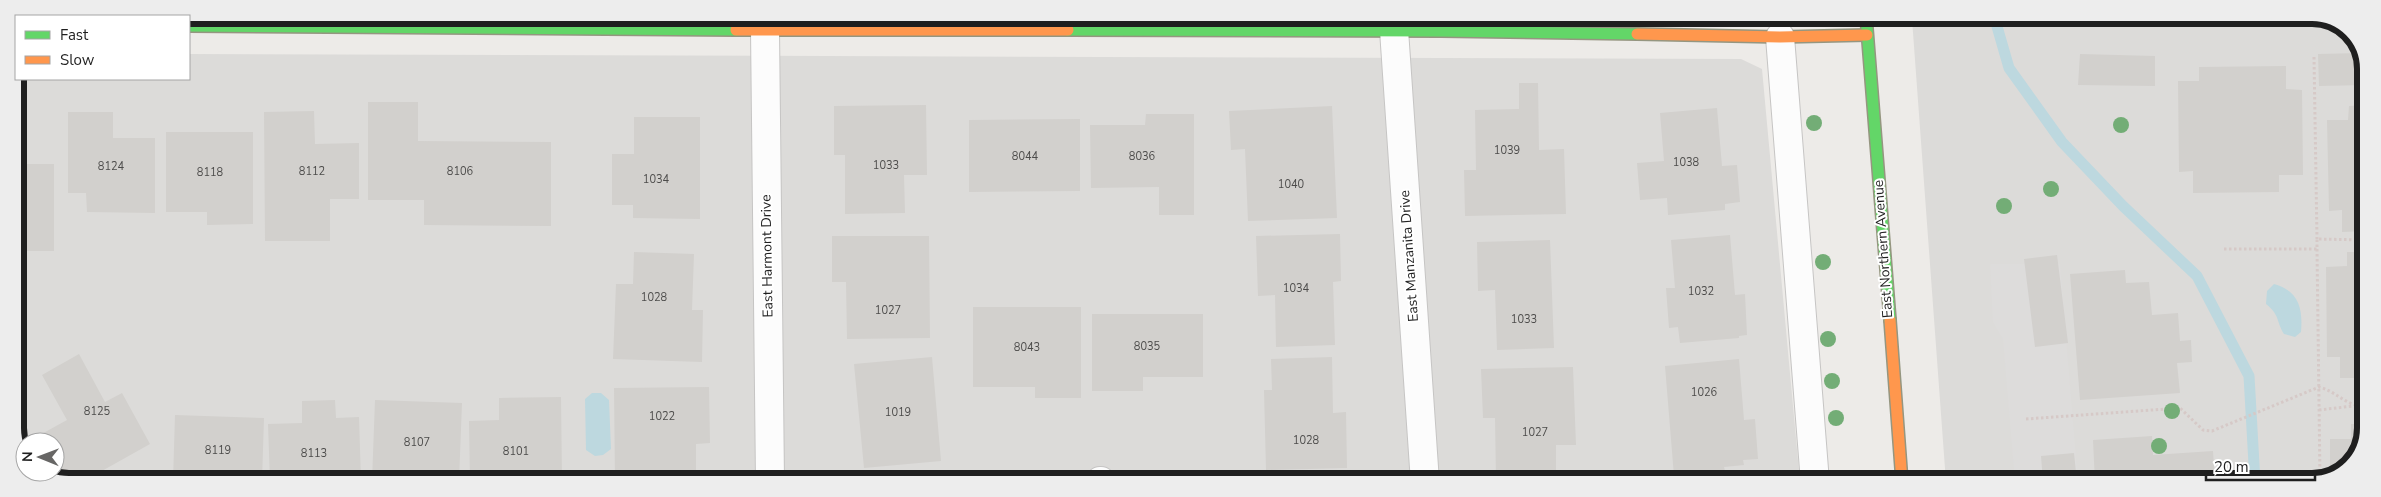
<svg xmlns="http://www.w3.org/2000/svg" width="2381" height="497" font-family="'Nunito Sans',sans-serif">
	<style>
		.residential { fill: #dcdbd9 }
		.commercial { fill: #eedfde }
		.parking { fill: #dddcdb }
		.water { fill: #bdd8df }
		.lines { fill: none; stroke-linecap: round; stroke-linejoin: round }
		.stream { stroke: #bdd8df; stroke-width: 11 }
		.building { fill: #d2d0cd }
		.street-casing { stroke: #c6c5c4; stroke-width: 30 }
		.fast-casing { stroke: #959680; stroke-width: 14 }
		.slow-casing { stroke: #959680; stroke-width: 14 }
		.path { stroke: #d6c9c7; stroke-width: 3; stroke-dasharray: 2.5 2.5; stroke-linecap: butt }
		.street { stroke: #fcfcfc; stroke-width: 28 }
		.fast { stroke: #63d668; stroke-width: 11 }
		.slow { stroke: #ff974d; stroke-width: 11 }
		.tree { fill: #73ad76 }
		.labels { text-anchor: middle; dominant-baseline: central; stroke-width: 4; stroke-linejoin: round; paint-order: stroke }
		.number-label { font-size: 11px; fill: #4c4b4a }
		.street-label { font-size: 14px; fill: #1f1f1f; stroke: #fff }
		.rim { fill: none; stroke: #1f1f1f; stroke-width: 6 }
	</style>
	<rect width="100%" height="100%" fill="#edebe8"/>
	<path class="residential" d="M 1912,19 L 2329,20 L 2352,33 L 2366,62 L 2365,438 L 2347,469 L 2313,482 L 1946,482 Z
		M 189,54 L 1741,59 L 1762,69 L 1800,482 L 59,481 L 43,472 L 55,472 L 55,442 L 25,442 L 25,456 L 15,435 L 15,68 L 16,65 L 16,79 L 189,79 Z"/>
	<path class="commercial" d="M 1912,16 L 2322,16 L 2329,20 L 1912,19 Z"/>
	<path class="parking" d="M 1990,264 L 2060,264 L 2078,482 L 2015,482 L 2003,339 L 1993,322 Z"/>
	<path class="water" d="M 2274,284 C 2299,291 2303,309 2301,332 L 2295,337 L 2284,334 C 2276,321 2280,315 2266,304 L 2267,291 Z
		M 592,393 L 601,393 L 609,400 L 611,449 L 603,455 L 595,456 L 586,450 L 585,399 Z"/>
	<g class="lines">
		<path class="stream" d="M 1994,16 L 2009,68 L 2062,142 L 2123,206 L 2197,276 L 2249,376 L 2255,482"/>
	</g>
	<path class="building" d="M 2361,53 L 2366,62 L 2366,85 L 2319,86 L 2318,54 Z
		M 2080,54 L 2155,56 L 2155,86 L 2078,85 Z
		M 2286,66 L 2286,89 L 2302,90 L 2303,175 L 2279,175 L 2279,192 L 2193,193 L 2193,171 L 2179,172 L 2178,81 L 2199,81 L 2199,67 Z
		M 1519,83 L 1538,83 L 1539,150 L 1564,149 L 1566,214 L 1465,216 L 1464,170 L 1476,170 L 1475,110 L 1519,109 Z
		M 368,102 L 418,102 L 418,141 L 551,142 L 551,226 L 424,225 L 424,200 L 368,200 Z
		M 926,105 L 927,175 L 904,175 L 905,213 L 845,214 L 845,155 L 834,155 L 834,106 Z
		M 2366,105 L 2365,231 L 2342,232 L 2342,210 L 2329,211 L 2327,120 L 2348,120 L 2349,106 Z
		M 1332,106 L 1337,218 L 1248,221 L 1245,149 L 1231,150 L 1229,111 Z
		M 1717,108 L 1722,166 L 1737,165 L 1740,202 L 1725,204 L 1725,210 L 1668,215 L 1667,198 L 1640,200 L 1637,163 L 1664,161 L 1660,113 Z
		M 314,111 L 315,144 L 359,143 L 359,199 L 330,199 L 330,241 L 265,241 L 264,112 Z
		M 68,112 L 113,112 L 113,138 L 155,138 L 155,213 L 87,212 L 86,193 L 68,193 Z
		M 1146,114 L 1194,114 L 1194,215 L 1159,215 L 1159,187 L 1091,188 L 1090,125 L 1145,125 Z
		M 634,117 L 700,117 L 700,219 L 633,218 L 633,205 L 612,205 L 612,154 L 634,154 Z
		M 1080,119 L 1080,191 L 969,192 L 969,120 Z
		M 166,132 L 253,132 L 253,224 L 207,225 L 207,212 L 166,212 Z
		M 15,164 L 54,164 L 54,251 L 15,251 Z
		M 1340,234 L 1341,281 L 1333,282 L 1335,345 L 1276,347 L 1275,295 L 1258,296 L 1256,236 Z
		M 1730,235 L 1735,295 L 1745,294 L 1747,335 L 1739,336 L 1739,338 L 1680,343 L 1678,327 L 1669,328 L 1666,288 L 1675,288 L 1671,240 Z
		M 832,236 L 929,236 L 930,338 L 847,339 L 846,282 L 832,282 Z
		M 1550,240 L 1554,348 L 1497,350 L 1495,290 L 1478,291 L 1477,242 Z
		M 634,252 L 694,254 L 692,310 L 703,310 L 702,362 L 613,359 L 616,284 L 633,284 Z
		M 2347,252 L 2365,252 L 2365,378 L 2340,378 L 2340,357 L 2327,357 L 2326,267 L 2347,266 Z
		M 2057,255 L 2068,343 L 2035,347 L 2024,259 Z
		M 2125,270 L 2126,283 L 2149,282 L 2152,315 L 2178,313 L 2180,341 L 2191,340 L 2192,362 L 2177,363 L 2180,393 L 2080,400 L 2070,274 Z
		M 973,307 L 1081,307 L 1081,398 L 1035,398 L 1035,387 L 973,387 Z
		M 1092,314 L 1203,314 L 1203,377 L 1143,377 L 1143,391 L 1092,391 Z
		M 79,354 L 105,402 L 122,393 L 150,444 L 84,481 L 59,481 L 43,472 L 55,472 L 55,442 L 27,442 L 67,420 L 42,375 Z
		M 932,357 L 941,461 L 864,468 L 854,364 Z
		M 1332,357 L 1333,413 L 1346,412 L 1347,468 L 1266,470 L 1264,390 L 1272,390 L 1271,359 Z
		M 1739,359 L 1744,420 L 1755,419 L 1758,459 L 1743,460 L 1744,465 L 1724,467 L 1725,471 L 1674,476 L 1665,366 Z
		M 1573,367 L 1576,445 L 1556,445 L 1556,478 L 1496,479 L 1495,418 L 1483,418 L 1481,369 Z
		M 709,387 L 710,443 L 696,444 L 696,481 L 615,481 L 614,388 Z
		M 561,397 L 562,481 L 470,481 L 469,421 L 499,420 L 499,398 Z
		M 335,400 L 336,418 L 359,417 L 361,481 L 270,481 L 268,424 L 302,423 L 302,401 Z
		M 375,400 L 462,403 L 459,481 L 372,481 Z
		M 175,415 L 264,418 L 262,481 L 173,481 Z
		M 2351,424 L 2365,424 L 2365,438 L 2347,469 L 2330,475 L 2330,439 L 2351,439 Z
		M 2152,436 L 2153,455 L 2213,451 L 2215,482 L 2095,482 L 2093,440 Z
		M 25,443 L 25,456 L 20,446 Z
		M 2074,453 L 2077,482 L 2043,482 L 2041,456 Z"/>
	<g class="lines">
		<defs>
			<path id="street" d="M 765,30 L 770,481
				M 1394,30 L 1425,482
				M 1780,37 L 1815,482
				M 1100,481 L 1101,481"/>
			<path id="fast" d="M 1866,16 L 1890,320
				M 189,26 L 736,30
				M 1068,30 L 1441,31 L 1637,34"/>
			<path id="slow" d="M 736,30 L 1068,30
				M 1637,34 L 1780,37 L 1867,35
				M 1890,320 L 1902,482"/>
		</defs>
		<use href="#street" class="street-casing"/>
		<use href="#fast" class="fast-casing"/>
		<use href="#slow" class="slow-casing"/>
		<path class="path" d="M 2314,57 L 2317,239
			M 2224,249 L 2317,249 L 2317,239 L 2365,240
			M 2317,249 L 2320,479
			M 2319,410 L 2353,406
			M 2026,419 L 2180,408 L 2203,430 L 2212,431 L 2319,387 C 2336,391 2347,407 2365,406"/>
		<use href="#street" class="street"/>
		<use href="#fast" class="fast"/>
		<use href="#slow" class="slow"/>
	</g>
	<g class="tree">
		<circle cx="1814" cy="123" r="8"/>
		<circle cx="2121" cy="125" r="8"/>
		<circle cx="2051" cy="189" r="8"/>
		<circle cx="2004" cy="206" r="8"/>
		<circle cx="1823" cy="262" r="8"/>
		<circle cx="1828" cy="339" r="8"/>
		<circle cx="1832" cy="381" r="8"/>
		<circle cx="2172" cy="411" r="8"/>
		<circle cx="1836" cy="418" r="8"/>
		<circle cx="2159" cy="446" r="8"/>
	</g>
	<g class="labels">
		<g class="number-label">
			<text x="1507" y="150">1039</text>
			<text x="1025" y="156">8044</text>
			<text x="1142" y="156">8036</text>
			<text x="1686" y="162">1038</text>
			<text x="886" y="165">1033</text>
			<text x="111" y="166">8124</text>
			<text x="312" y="171">8112</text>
			<text x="460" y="171">8106</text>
			<text x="210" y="172">8118</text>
			<text x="656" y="179">1034</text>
			<text x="1291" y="184">1040</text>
			<text x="1296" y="288">1034</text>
			<text x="1701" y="291">1032</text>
			<text x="654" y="297">1028</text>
			<text x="888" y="310">1027</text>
			<text x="1524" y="319">1033</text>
			<text x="1147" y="346">8035</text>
			<text x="1027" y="347">8043</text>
			<text x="1704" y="392">1026</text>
			<text x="97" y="411">8125</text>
			<text x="898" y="412">1019</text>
			<text x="662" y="416">1022</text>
			<text x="1535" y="432">1027</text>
			<text x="1306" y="440">1028</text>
			<text x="417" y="442">8107</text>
			<text x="218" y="450">8119</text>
			<text x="516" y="451">8101</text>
			<text x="314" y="453">8113</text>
		</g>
		<g class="street-label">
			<text transform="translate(1883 249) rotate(-94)">East Northern Avenue</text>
			<text transform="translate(767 256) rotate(-91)">East Harmont Drive</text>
			<text transform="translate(1409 256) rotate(-94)">East Manzanita Drive</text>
		</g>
	</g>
	<path d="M0 0H2381V497H0ZM69 24H2312A45 45 0 0 1 2357 69V428A45 45 0 0 1 2312 473H69A45 45 0 0 1 24 428V69A45 45 0 0 1 69 24Z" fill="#ededed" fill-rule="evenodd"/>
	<path class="rim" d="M69 24H2312A45 45 0 0 1 2357 69V428A45 45 0 0 1 2312 473H69A45 45 0 0 1 24 428V69A45 45 0 0 1 69 24Z"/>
	<rect x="15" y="15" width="175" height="65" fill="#ffffff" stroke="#a5a5a5"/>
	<rect x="25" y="31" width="25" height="8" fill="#63d668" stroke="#a5a5a5"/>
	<text x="60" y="40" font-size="15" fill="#1f1f1f">Fast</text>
	<rect x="25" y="56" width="25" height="8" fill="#ff974d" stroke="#a5a5a5"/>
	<text x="60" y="65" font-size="15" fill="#1f1f1f">Slow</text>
	<g transform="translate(40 457) rotate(271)"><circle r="24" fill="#ffffff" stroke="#a5a5a5"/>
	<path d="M0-4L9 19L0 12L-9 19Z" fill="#676665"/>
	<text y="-8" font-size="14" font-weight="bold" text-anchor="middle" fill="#1f1f1f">N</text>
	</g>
	<path d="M2206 472v8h109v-8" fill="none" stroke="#1f1f1f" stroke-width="2.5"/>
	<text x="2214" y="472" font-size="15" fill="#1f1f1f" stroke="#ffffff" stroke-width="4" paint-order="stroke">20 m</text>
</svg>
